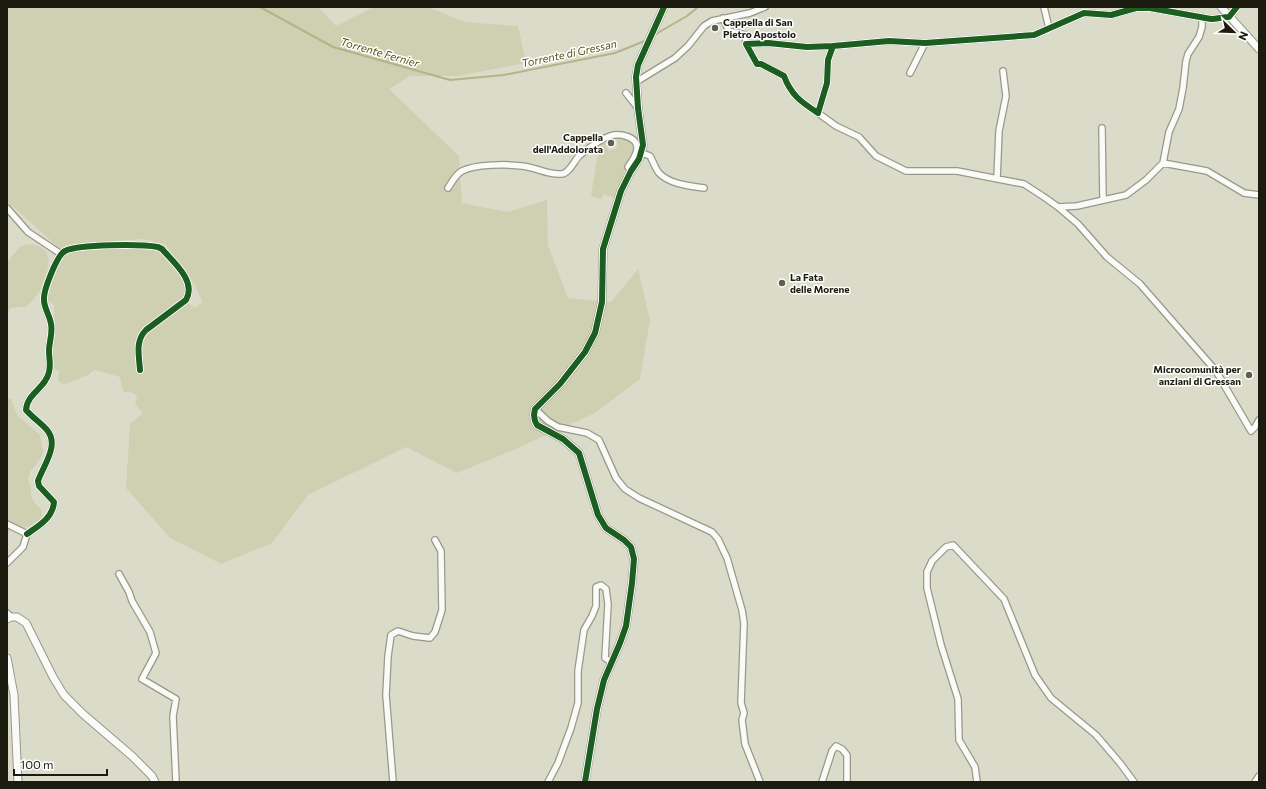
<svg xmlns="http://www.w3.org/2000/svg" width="1266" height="789" font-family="Commissioner,sans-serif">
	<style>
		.green { fill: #cfd0b2 }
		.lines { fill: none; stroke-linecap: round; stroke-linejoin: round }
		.stream { stroke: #b3b488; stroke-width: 2 }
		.minor-casing { stroke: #98988b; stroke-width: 8 }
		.tertiary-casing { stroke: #98988b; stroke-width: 9 }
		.minor { stroke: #fafaf7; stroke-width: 5.5 }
		.tertiary { stroke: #fafaf7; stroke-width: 7 }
		.cycleway-casing { stroke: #fff; stroke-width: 8 }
		.cycleway { stroke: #1b5e20; stroke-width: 6 }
		.poi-dot { fill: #5e5e51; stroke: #fff; stroke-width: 1.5 }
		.labels { text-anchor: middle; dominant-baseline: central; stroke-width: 3; stroke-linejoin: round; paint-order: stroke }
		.poi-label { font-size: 10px; font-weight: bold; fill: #1b1b10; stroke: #fff; text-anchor: start }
		.water-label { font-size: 11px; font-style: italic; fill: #545312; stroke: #fff }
	</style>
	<rect width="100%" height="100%" fill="#dbdbca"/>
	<path class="green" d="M 7,7 L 318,7 L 336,26 L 374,7 L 428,7 L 465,22 L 518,26 L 526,63 L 457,76 L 410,76 L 389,89 L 459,156 L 462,203 L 507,212 L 547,200 L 548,245 L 568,298 L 611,302 L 638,269 L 650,320 L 640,379 L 595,413 L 511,451 L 457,473 L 406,447 L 308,495 L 272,543 L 221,564 L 170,538 L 126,488 L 130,424 L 143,413 L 140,410 L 135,403 L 137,398 C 135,392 131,392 124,392 L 122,388 L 120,377 L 95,370 L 91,372 L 88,375 L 65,384 L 61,383 L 58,380 L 59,372 L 51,365 C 50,344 56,325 54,305 L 48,301 L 47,293 L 58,264 L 63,258 L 72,252 L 111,248 L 150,247 L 157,250 L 167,258 L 183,279 L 186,288 L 188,303 L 195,308 L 202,302 L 195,285 L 165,244 L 142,239 L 66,245 L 60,249 L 7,201 Z
		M 616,137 C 622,138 626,138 631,143 C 640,151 629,163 624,171 L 625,175 L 614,198 L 604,194 L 601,199 L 591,196 L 599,145 L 605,143 L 609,151 L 618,147 Z
		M 28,244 C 54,246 51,264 43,282 C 41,287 40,293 36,296 C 33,300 29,304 25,307 L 17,307 L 9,309 L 7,323 L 7,262 L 20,247 Z
		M 7,398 L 11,399 L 17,415 L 40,435 L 43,452 L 40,459 L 30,472 L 28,480 L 31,487 L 31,496 L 35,503 L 41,509 L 42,517 C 30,529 27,528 11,528 L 7,535 Z"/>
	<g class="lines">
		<path class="stream" d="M 260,7 L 333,47 L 450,80 L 504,75 L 615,53 L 647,40
			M 654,35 L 687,16 L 698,7"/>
		<defs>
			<path id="minor" d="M 1044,7 L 1049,28
				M 723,18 L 729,31 L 745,35 L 746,44
				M 833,46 L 807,47 L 768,43 L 746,44 L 757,64 L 761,64 L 784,76 C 791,95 801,102 818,113 L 827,83 L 828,60 L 833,46 L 889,41 L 925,43 L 1034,35 L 1084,13 L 1111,15 L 1136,8 L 1150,8 L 1211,19 C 1217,19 1223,17 1229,17 L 1237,7
				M 910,73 L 925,43
				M 636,82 L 675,58 L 688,46 L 704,26 L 712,21 L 750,13 L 765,7
				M 626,93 L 638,108
				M 818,113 L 836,126 L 859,137 L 876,156 L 906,171 L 957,171 L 1024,184 L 1044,197 L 1058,207 L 1077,206 L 1126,195 L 1146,180 L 1163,163 L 1169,132 L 1179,109 L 1183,88 L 1186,61 L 1188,54 L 1199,37 L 1202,27 L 1202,17
				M 1102,128 L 1103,200
				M 642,153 L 650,156 C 653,161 655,168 659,173 C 669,184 690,186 704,188
				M 1163,163 L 1207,171 L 1244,193 L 1259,195
				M 997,179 L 999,131 L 1006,96 L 1003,71
				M 448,188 C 452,182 455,175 462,171 C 475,164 507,164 522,166 C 535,167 547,175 561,174 C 569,174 574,161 579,156 C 587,149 601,139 610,136 C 619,133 637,136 637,148 C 637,155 632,161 628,167 L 631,171
				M 1058,207 L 1078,224 L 1107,257 L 1140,284 L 1216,371 L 1251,431 L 1255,427 L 1259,420
				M 7,208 L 28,232 L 61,254
				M 535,409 L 548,421 L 558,427 L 587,433 L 599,440 L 616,478 L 625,489 L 639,498 L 712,532 L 718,539 L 727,558 L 742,610 L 744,623 L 741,703 L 744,713 L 742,720 L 745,744 L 760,782
				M 7,524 L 27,534 L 23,547 L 7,563
				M 27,534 C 38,526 53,518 54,502 L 39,486 L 38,481 C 43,466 60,445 47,430 C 41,423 33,418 26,410 C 27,393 46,388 49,372 C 51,365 49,358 49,351 C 49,342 53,333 51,324 C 50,316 44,308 44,300 C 43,291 57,255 65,251 C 79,244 141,244 158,247 L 162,249 C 173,262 197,281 186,300 L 146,330 C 135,341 139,355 140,370
				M 119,574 L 129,592 L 132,601 L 150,632 L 156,653 L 142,679 L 176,699 L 173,716 L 176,782
				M 7,613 L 11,617
				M 393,782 L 386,695 L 388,656 L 391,635 L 398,631 L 413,636 L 430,638 L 435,632 L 442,610 L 441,551 L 435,540
				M 548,782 L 558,763 L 571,728 L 578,703 L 578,671 L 584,630 L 592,616 L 596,606 L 596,587 L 601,585 L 606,589 L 608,604 L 605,658 L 611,662
				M 822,782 L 832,751 L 836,746 L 842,749 L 847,755 L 847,782
				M 977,782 L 975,767 L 959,740 L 958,699 L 941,645 L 927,588 L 927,572 L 932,561 L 946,547 L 953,545 L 1004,599 L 1035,675 L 1051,698 L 1096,735 L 1120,763 L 1134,782
				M 1255,782 L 1259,776"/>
			<path id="tertiary" d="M 1221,7 L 1259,49
				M 7,619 L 11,617 L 17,617 L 26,623 L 53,677 L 64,695 L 83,714 L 132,756 L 152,776 L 155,782
				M 7,658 L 14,695 L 18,782
				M 585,782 L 597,709 L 604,680 L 620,643 L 626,626 L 632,583 L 634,559 L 631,547 L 624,540 L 606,528 L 598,515 L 579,453 L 563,439 L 537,425 L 535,421 L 534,415 L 535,409 L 560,384 L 585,352 L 595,333 L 602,302 L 603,249 L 621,191 L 631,171 L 639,159 L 643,145 L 638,108 L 636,77 L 638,65 L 664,7"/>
		</defs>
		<use href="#minor" class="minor-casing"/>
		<use href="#tertiary" class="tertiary-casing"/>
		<use href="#minor" class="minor"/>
		<use href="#tertiary" class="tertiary"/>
		<defs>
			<path id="cycleway" d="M 833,46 L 807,47 L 768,43 L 746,44 L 757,64 L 761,64 L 784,76 C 791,95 801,102 818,113 L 827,83 L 828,60 L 833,46 L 889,41 L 925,43 L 1034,35 L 1084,13 L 1111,15 L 1136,8 L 1150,8 L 1211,19 C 1217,19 1223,17 1229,17 L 1237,7
				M 27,534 C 38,526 53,518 54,502 L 39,486 L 38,481 C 43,466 60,445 47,430 C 41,423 33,418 26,410 C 27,393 46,388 49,372 C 51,365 49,358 49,351 C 49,342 53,333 51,324 C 50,316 44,308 44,300 C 43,291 57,255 65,251 C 79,244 141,244 158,247 L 162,249 C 173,262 197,281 186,300 L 146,330 C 135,341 139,355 140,370
				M 585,782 L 597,709 L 604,680 L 620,643 L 626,626 L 632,583 L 634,559 L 631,547 L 624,540 L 606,528 L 598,515 L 579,453 L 563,439 L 537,425 L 535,421 L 534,415 L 535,409 L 560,384 L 585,352 L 595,333 L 602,302 L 603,249 L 621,191 L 631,171 L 639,159 L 643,145 L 638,108 L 636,77 L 638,65 L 664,7"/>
		</defs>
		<use href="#cycleway" class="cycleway-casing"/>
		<use href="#cycleway" class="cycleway"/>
	</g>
	<g class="poi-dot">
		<circle cx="715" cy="28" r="4"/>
		<circle cx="611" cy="143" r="4"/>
		<circle cx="782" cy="283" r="4"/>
		<circle cx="1249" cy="375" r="4"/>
	</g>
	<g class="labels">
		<g class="poi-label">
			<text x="723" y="22">Cappella di San<tspan x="723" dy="12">Pietro Apostolo</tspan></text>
			<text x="603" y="137" text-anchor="end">Cappella<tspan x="603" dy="12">dell'Addolorata</tspan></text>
			<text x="790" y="277">La Fata<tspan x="790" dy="12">delle Morene</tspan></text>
			<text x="1241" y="369" text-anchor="end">Microcomunità per<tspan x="1241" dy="12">anziani di Gressan</tspan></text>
		</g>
		<g class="water-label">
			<text transform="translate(380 52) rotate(16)">Torrente Fernier</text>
			<text transform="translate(569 53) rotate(-12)">Torrente di Gressan</text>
		</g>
	</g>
	<rect width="1266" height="789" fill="none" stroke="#1b1b10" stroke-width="16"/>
	<g transform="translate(1234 32) rotate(113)" stroke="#ffffff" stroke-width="3" paint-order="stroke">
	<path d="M0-3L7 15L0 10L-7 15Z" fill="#1b1b10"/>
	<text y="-6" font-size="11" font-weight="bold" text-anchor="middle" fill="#1b1b10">N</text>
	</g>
	<path d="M14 769v6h93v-6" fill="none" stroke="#1b1b10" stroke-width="2"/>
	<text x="20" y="769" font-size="12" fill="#1b1b10" stroke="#ffffff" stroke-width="3" paint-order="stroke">100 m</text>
</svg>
